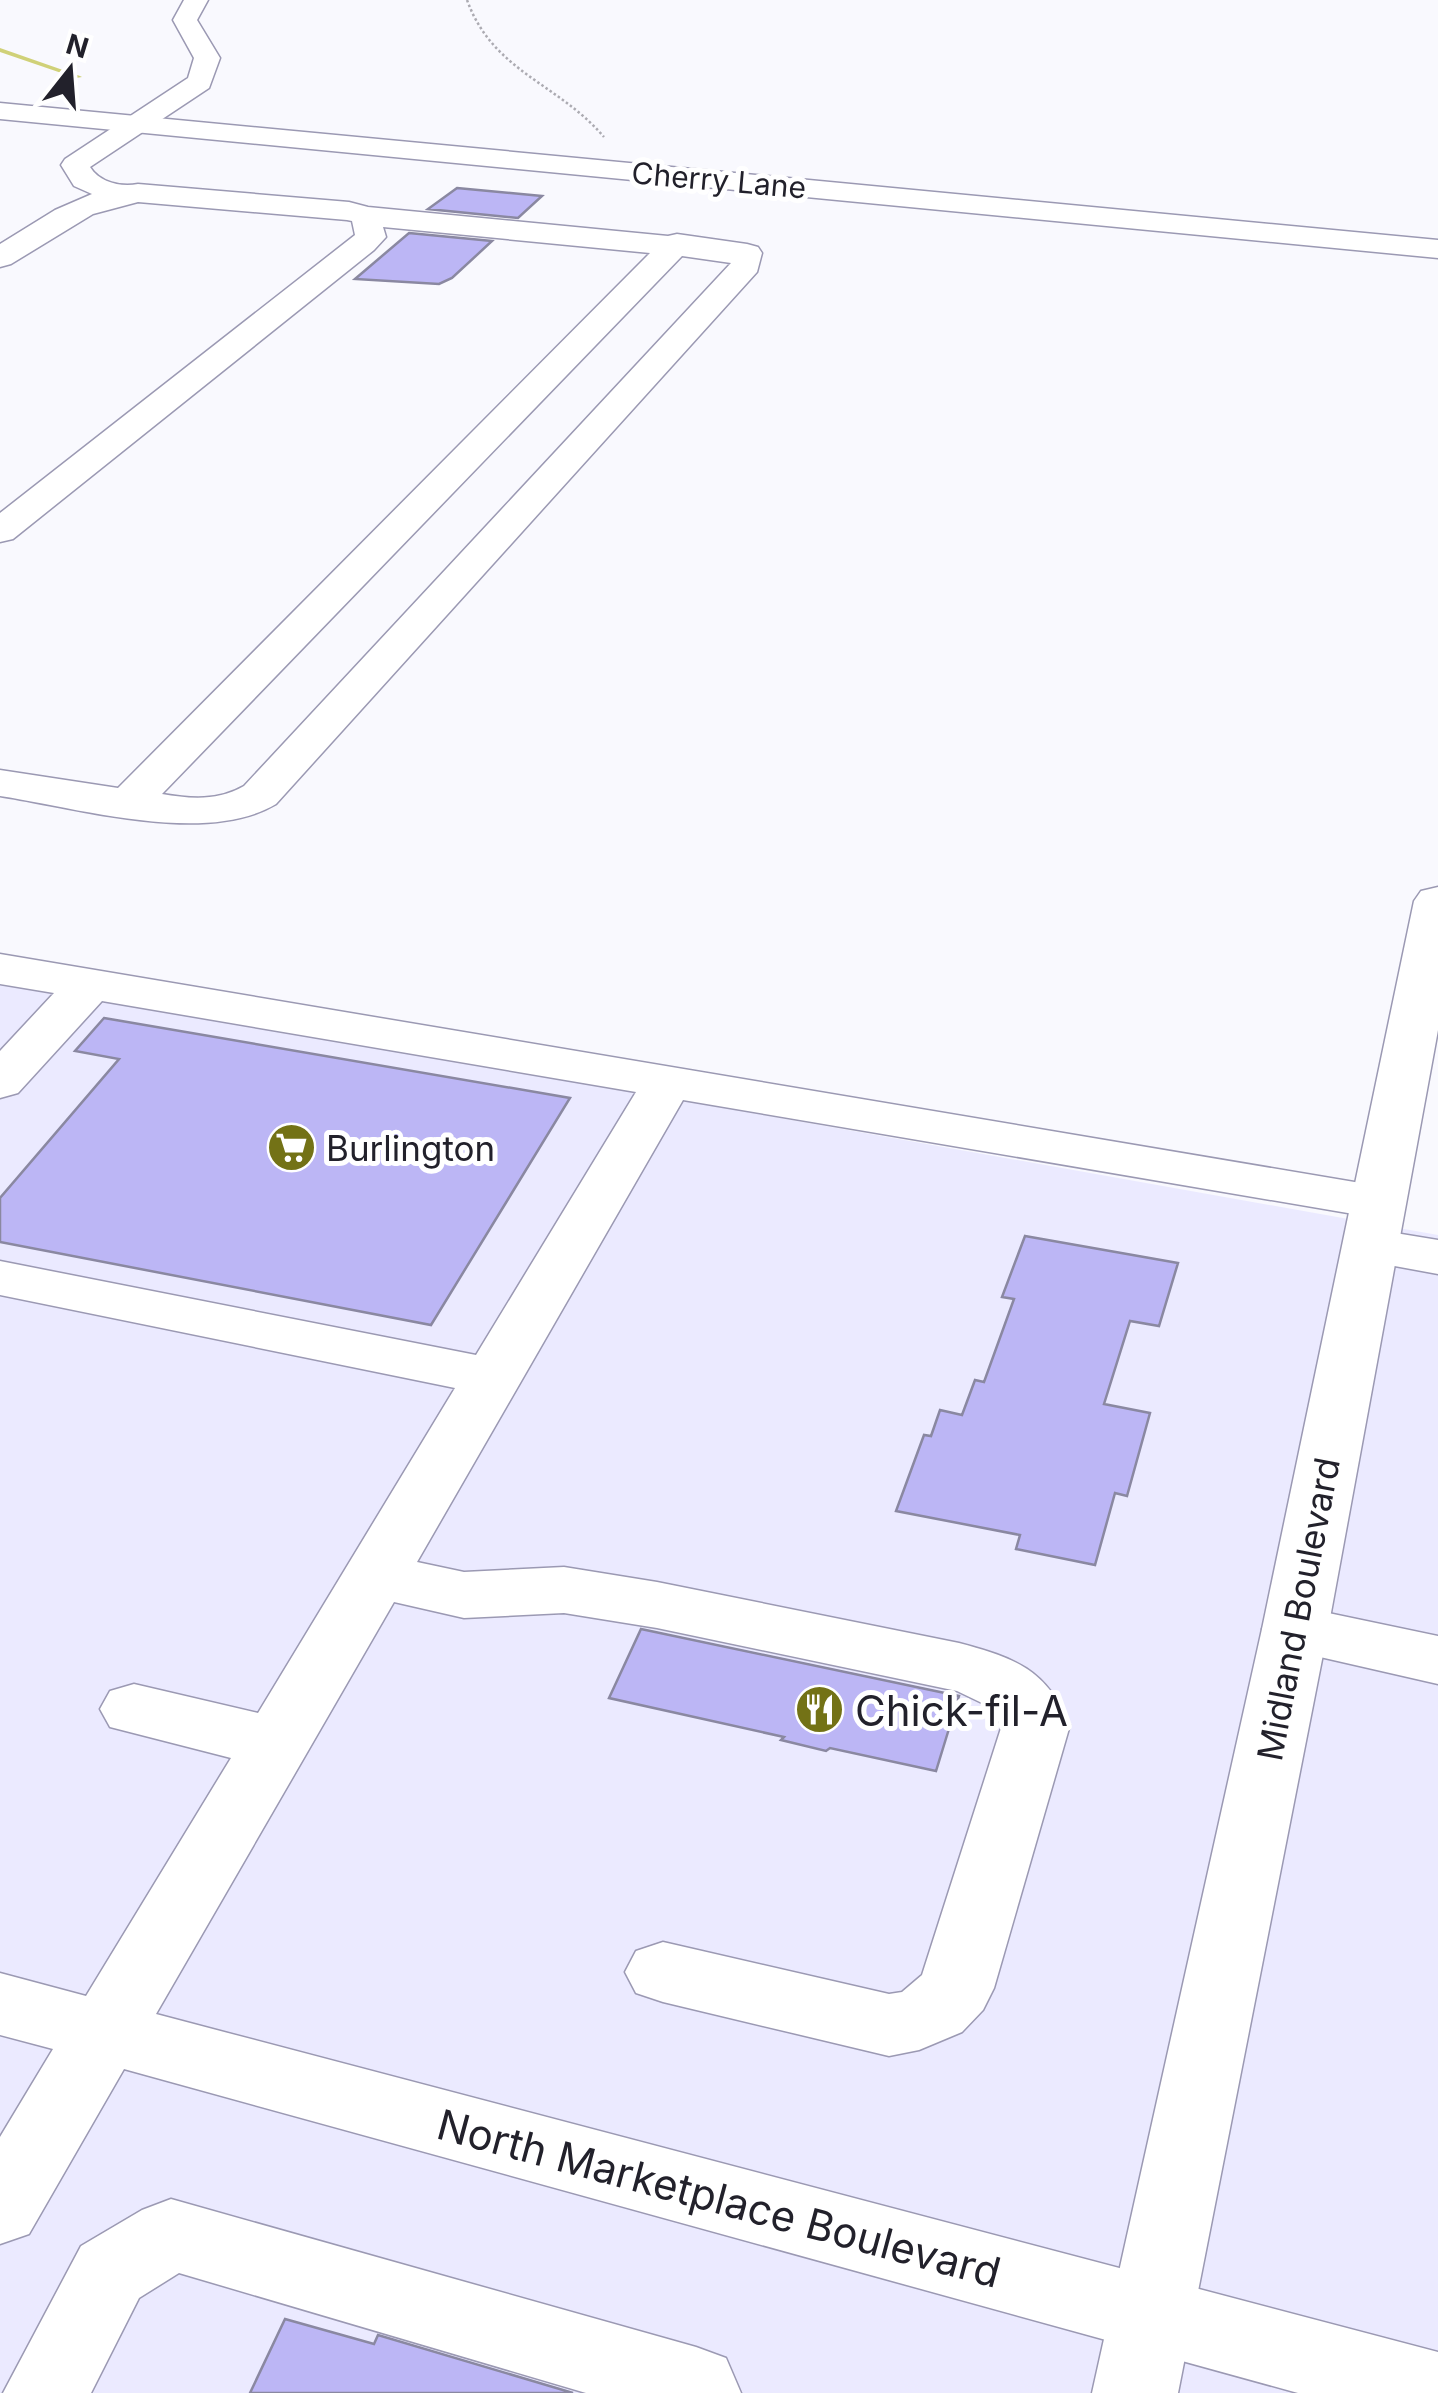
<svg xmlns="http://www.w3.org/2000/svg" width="1438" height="2393" font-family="Inter,sans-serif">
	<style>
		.built { fill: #ebeaff }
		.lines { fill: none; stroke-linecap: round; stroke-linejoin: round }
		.stream { fill: #d0d178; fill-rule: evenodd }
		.building { fill: #bcb6f5; stroke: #8a88a1; stroke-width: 2.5 }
		.minor-casing { stroke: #9b99b3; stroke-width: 3 }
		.major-casing { stroke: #9b99b3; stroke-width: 3 }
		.path { stroke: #acabb2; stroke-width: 2.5; stroke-dasharray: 2.5 2.5; stroke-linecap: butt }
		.minor { fill: #fff; fill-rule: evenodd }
		.major { fill: #fff; fill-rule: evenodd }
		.labels { text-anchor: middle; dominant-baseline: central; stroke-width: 10; stroke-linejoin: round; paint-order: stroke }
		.far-street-label { font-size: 30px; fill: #22212b; stroke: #fff }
		.poi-label { font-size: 35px; fill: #22212b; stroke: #fff; text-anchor: start }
		.street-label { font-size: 35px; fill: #22212b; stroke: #fff }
		.near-poi-label { font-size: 42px; fill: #22212b; stroke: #fff; text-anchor: start }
		.near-street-label { font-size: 42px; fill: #22212b; stroke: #fff }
	</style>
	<rect width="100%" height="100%" fill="#f9f9fe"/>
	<path class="built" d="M 0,979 L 1438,1235 L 1438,2393 L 0,2393 Z"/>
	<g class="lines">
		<path class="stream" d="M 0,48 L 80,76 L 82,77 L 76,78 L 0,52 Z"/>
	</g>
	<path class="building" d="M 457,188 L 542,196 L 518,218 L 428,209 Z
		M 409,233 L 492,241 L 452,278 L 439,284 L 355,279 Z
		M 104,1018 L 570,1098 L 431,1325 L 0,1242 L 0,1198 L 119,1059 L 75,1051 Z
		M 1025,1236 L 1178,1263 L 1159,1326 L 1130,1321 L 1104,1404 L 1150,1413 L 1127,1496 L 1115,1493 L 1095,1565 L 1016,1549 L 1020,1535 L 896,1511 L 924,1435 L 931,1436 L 940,1410 L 962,1415 L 975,1380 L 984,1382 L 1014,1299 L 1002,1297 Z
		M 641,1629 L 959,1696 L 936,1771 L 830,1748 L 826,1751 L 781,1740 L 784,1737 L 609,1698 Z
		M 285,2319 L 374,2344 L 378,2335 L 573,2393 L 250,2393 Z"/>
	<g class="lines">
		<defs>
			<path id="minor" d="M 184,0 L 208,0 L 197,20 L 220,58 L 209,88 L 90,167 C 100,183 121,187 138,184 L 349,202 L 368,207 L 668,236 L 677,234 L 747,244 L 758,247 L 762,253 L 757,272 L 276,804 C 206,846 78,808 0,796 L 0,770 L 118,788 L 650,253 L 383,227 L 386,237 L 374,250 L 13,539 L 0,542 L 0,513 L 355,235 L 352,221 L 347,220 L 138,202 L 93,214 L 11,264 L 0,267 L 0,244 L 55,210 L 92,194 L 74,186 L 61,165 L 65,159 L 188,78 L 194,58 L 173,20 ZM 682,256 L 731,263 L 244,786 C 218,801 191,799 162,794 Z
				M 0,954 L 1396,1189 L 1405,1201 L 1396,1213 L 1377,1218 L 683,1100 L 417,1562 L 464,1572 L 564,1567 L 657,1582 L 959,1643 C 1015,1658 1046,1669 1070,1725 L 994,1988 L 983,2010 L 962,2032 L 919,2050 L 889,2056 L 663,2002 L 636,1993 L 625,1972 L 636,1951 L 663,1942 L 889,1994 L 902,1992 L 922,1975 L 1002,1725 L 982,1703 L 957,1691 L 657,1628 L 564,1613 L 464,1618 L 394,1602 L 156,2014 L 1438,2352 L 1438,2393 L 1298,2393 L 124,2069 L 29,2234 L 0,2244 L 0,2137 L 53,2049 L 0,2035 L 0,1973 L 86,1996 L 231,1758 L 110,1727 L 100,1709 L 110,1691 L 134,1684 L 258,1713 L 455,1388 L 0,1295 L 0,1261 L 476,1355 L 636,1092 L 102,1001 L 18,1093 L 0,1098 L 0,1051 L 54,993 L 0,984 Z
				M 1371,1229 L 1438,1240 L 1438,1274 L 1351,1258 L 1343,1246 L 1351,1234 Z
				M 1295,1606 L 1438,1636 L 1438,1684 L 1272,1646 L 1262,1629 L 1272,1612 Z
				M 171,2199 L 696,2347 L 726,2358 L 741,2393 L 586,2393 L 179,2273 L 139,2298 L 91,2393 L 3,2393 L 81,2246 L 142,2210 Z"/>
			<path id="major" d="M 0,103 L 1438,240 L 1438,258 L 0,119 Z
				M 1438,887 L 1438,1030 L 1328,1629 L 1178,2393 L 1092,2393 L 1262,1629 L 1414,901 L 1421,891 Z"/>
		</defs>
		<use href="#minor" class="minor-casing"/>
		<use href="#major" class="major-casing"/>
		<path class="path" d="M 467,0 C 493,72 558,83 604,137"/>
		<use href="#minor" class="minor"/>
		<use href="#major" class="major"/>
	</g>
	<defs>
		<symbol id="supermarket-disc" viewBox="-11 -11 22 22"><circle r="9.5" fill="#737216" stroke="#fff"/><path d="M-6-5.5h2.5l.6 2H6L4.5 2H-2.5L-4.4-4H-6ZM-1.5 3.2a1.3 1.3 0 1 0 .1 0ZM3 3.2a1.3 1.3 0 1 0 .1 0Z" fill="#fff"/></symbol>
		<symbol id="restaurant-disc" viewBox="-11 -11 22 22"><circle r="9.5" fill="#737216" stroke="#fff"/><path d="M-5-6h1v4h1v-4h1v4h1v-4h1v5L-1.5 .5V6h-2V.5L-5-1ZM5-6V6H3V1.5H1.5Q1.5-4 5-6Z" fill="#fff"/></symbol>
	</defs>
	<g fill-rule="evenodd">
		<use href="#supermarket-disc" x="264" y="1120" width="55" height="55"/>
		<use href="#restaurant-disc" x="792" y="1682" width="55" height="55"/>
	</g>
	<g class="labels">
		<g class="far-street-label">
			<text transform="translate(719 180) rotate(5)">Cherry Lane</text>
		</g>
		<g class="poi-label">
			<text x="326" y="1148">Burlington</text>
		</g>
		<g class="street-label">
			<text transform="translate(1298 1609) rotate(-79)">Midland Boulevard</text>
		</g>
		<g class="near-poi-label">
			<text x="855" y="1710">Chick-fil-A</text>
		</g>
		<g class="near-street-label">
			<text transform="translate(719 2198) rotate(15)">North Marketplace Boulevard</text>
		</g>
	</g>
	<g transform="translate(70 70) rotate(17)" stroke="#ffffff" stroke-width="8" paint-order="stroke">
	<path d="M0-8L18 38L0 25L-18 38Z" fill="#22212b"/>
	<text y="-15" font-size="28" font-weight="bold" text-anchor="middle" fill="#22212b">N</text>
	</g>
</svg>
